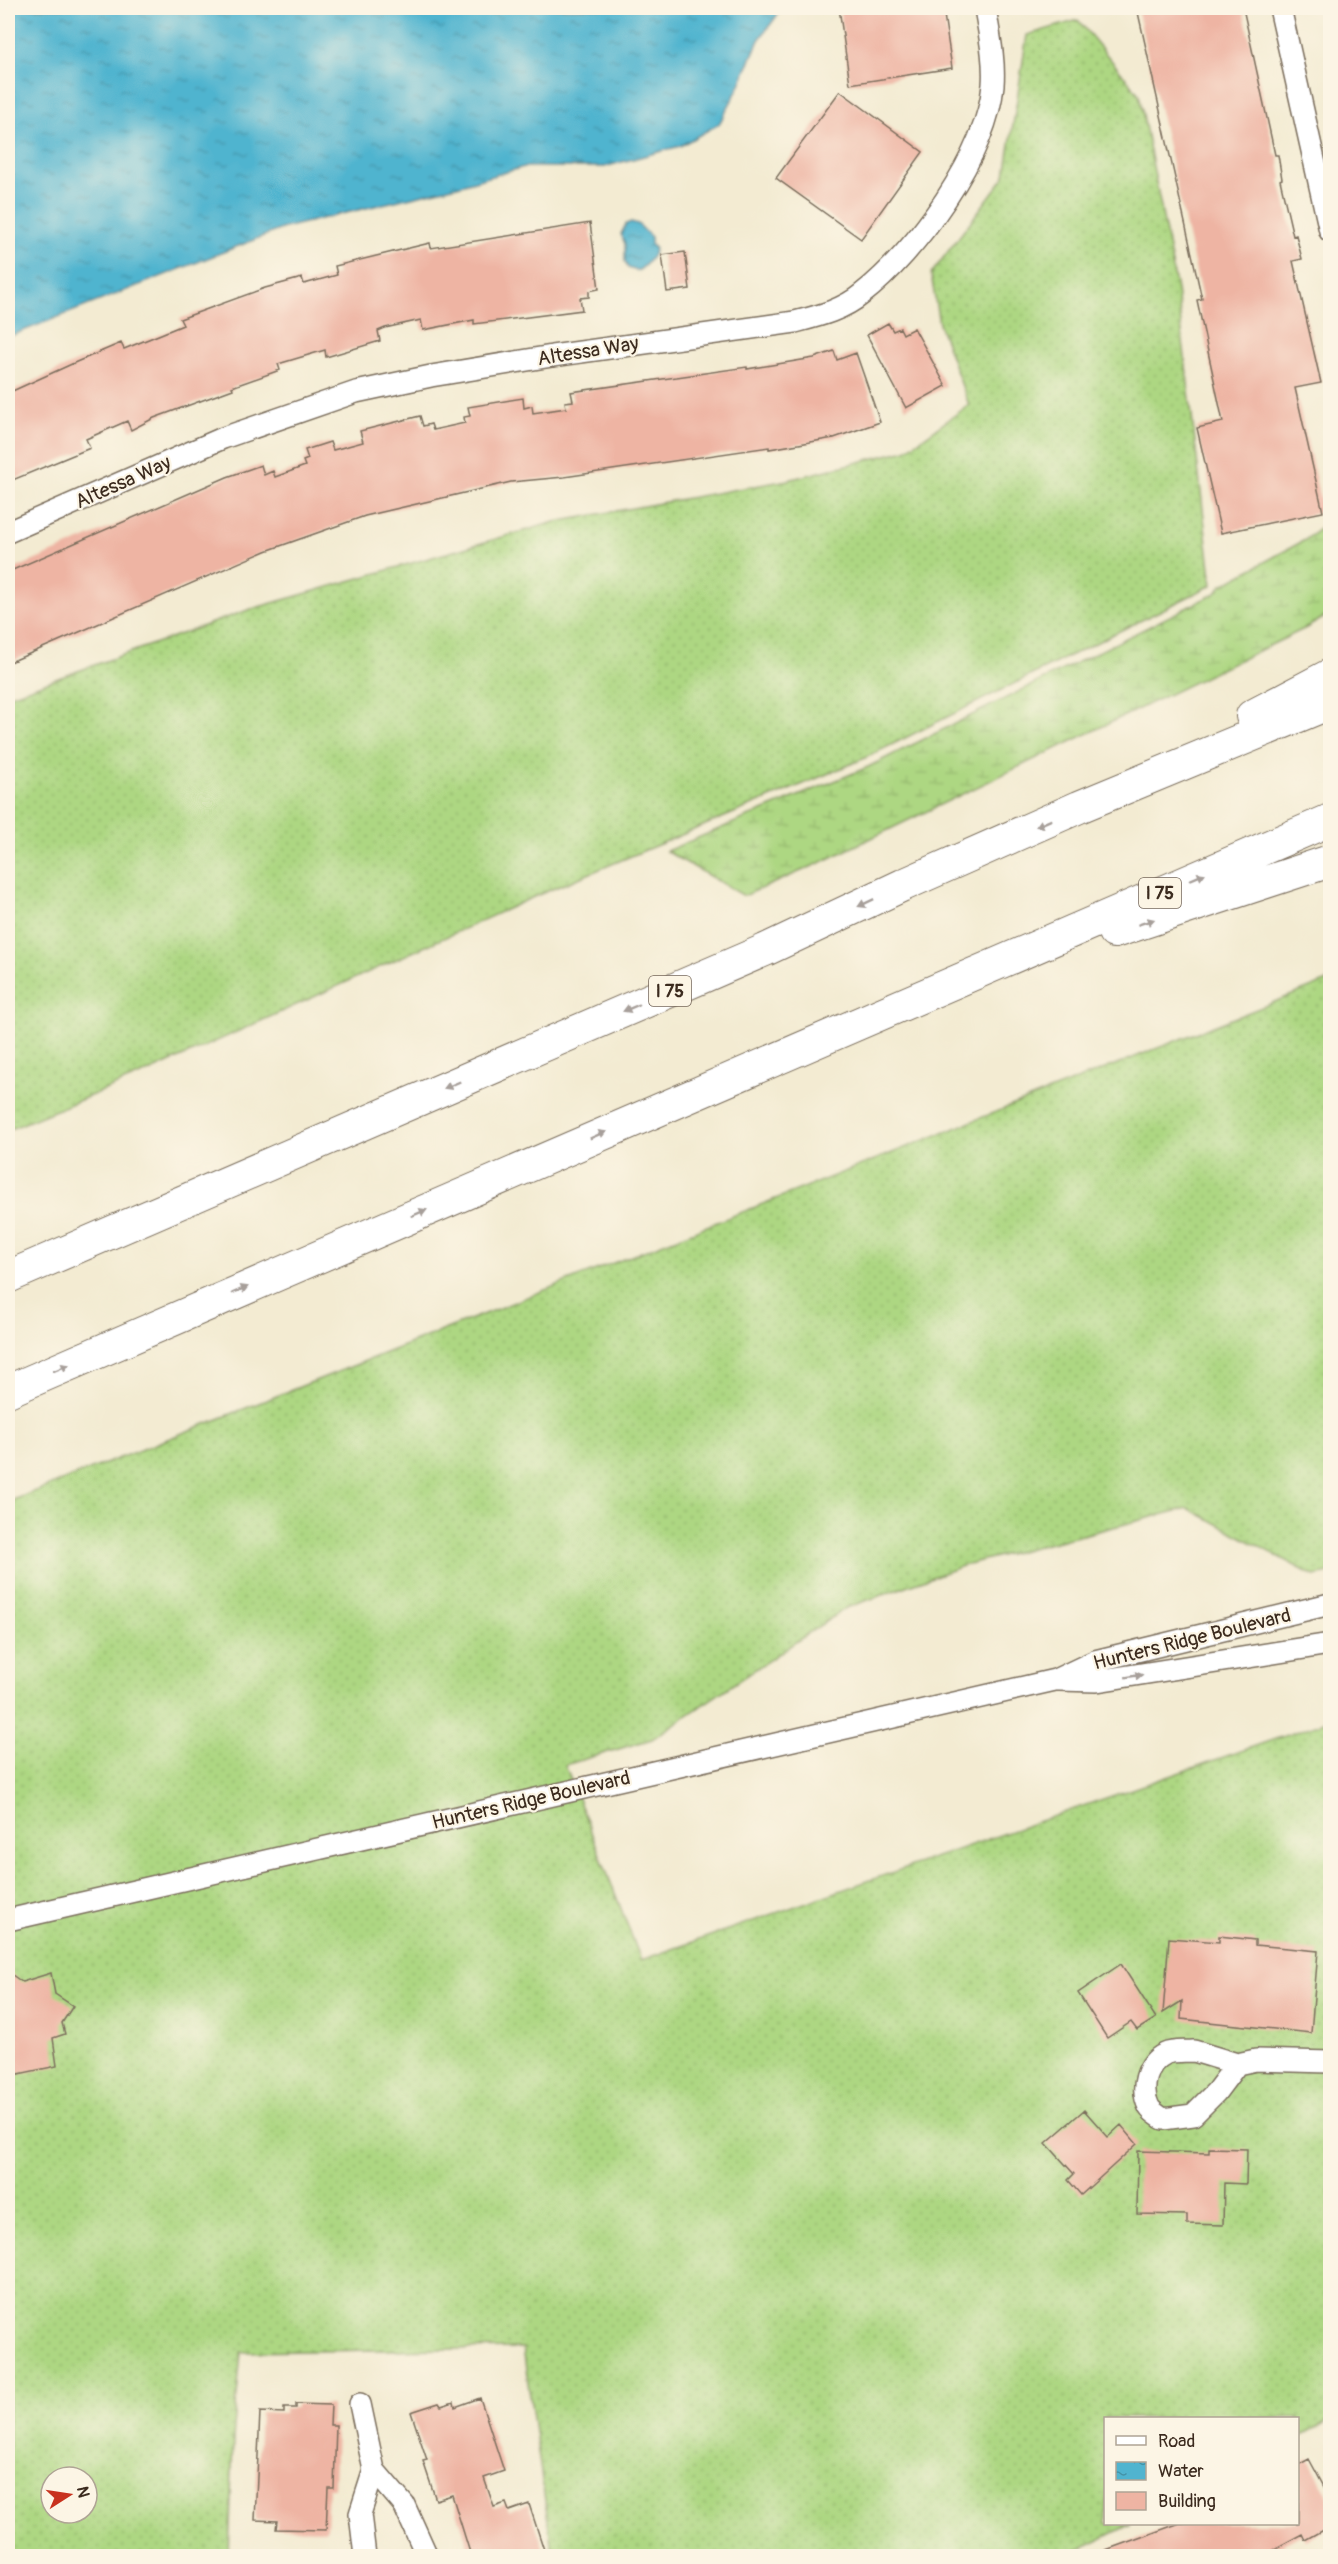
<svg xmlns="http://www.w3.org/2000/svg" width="1338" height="2564" font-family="Pangolin,sans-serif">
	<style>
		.grass { fill: url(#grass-dots); stroke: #748050; stroke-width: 1.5; fill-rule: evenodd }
		.wetland { fill: url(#wetland-marsh); stroke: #748050; stroke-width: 1.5 }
		.water { fill: url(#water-ripples); stroke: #466f76; stroke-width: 1.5 }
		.building { fill: #eeb4a3 }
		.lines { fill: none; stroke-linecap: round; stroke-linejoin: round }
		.minor-casing { stroke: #7b6e5d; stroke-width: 24 }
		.highway-casing { stroke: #7b6e5d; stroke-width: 34 }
		.minor { stroke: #fff; stroke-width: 21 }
		.highway { stroke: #fff; stroke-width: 32 }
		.oneway { fill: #a79f9a }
		.labels { text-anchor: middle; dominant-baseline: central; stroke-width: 4.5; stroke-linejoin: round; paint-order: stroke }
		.shield { fill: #fcf5e5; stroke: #75675a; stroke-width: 1.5 }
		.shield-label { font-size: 18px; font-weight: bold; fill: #3b2a1e }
		.street-label { font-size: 20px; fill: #3b2a1e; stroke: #fcf5e5 }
	</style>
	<defs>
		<pattern id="grass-dots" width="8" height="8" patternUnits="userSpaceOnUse" patternTransform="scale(1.5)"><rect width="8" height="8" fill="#add782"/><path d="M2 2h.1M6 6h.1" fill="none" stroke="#96b970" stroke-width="1.8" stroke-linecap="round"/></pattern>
		<pattern id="wetland-marsh" width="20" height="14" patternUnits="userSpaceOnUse" patternTransform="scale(1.5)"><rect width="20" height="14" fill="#add782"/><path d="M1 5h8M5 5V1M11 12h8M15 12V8" fill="none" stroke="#96b970"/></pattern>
		<pattern id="water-ripples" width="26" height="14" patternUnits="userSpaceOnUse" patternTransform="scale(1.5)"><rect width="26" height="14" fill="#50b4cf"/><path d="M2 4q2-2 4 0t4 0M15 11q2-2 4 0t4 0" fill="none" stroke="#4493a7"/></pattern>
	</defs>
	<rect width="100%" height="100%" fill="#fcf5e5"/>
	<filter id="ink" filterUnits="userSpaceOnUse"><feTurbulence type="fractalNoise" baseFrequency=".0167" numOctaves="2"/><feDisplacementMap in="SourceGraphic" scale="12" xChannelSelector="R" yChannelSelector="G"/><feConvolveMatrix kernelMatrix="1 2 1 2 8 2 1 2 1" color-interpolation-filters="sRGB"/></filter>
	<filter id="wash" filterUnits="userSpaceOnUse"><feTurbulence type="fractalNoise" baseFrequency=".008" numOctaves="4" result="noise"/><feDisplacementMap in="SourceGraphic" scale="24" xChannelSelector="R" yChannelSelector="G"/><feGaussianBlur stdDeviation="1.35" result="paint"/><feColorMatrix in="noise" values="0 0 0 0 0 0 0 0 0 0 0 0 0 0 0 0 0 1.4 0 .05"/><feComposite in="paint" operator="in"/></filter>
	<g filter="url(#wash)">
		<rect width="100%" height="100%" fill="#f3ebd2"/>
		<path class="grass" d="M 1078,20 L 1139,94 L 1177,290 L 1212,585 L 863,759 L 538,895 L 153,1070 L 8,1130 L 8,696 L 248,610 L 555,522 L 788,480 L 906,450 L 969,405 L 939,324 L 931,274 L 1005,176 L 1027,35 Z
			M 1330,980 L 1330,1573 L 1314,1576 L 1188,1508 L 968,1564 L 846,1608 L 652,1739 L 565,1765 L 641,1960 L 1330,1720 L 1330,2420 L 1298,2437 L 1298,2418 L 1106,2418 L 1106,2524 L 1131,2524 L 1075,2552 L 1026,2556 L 553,2556 L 523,2348 L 241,2352 L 233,2439 L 229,2556 L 8,2556 L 8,1502 ZM 51,2477 L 87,2477 L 87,2513 L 51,2513 Z"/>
		<path class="wetland" d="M 1330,521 L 1330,614 L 1306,628 L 822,862 L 744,896 L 666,851 L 868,767 L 1216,593 L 1222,585 L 1305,540 Z"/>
		<path class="water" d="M 8,8 L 779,8 L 779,13 L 759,40 L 738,89 L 719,124 L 680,146 L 604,167 L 524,167 L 457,186 L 284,228 L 8,337 Z
			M 631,222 L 638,224 L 651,237 L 651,244 L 655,249 C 654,256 644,268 637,271 L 628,268 L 625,262 L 625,244 L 621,234 L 626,224 Z"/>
		<g id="blocks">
			<path class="building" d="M 839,8 L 943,8 L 952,68 L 850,84 Z
				M 1137,8 L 1243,8 L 1275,155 L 1278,155 L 1282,179 L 1280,180 L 1293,236 L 1296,235 L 1302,259 L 1293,261 L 1321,383 L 1295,388 L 1323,512 L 1221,533 L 1197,428 L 1223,422 L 1197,300 L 1202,299 Z
				M 840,91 L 923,152 L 861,239 L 776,178 Z
				M 590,223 L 599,289 L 589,291 L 589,297 L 580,298 L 582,310 L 474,324 L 474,320 L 423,330 L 421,320 L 385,328 L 378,331 L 380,341 L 326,357 L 325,350 L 278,364 L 280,370 L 232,387 L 233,389 L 154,418 L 131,430 L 127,421 L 86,439 L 90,448 L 8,482 L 8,393 L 74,363 L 121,343 L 124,349 L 183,325 L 180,319 L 265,288 L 302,278 L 304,284 L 337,275 L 335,266 L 430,243 L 431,248 Z
				M 685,252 L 690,289 L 667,292 L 662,255 Z
				M 888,323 L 893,331 L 900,328 L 903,334 L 914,328 L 946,386 L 906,408 L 867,335 Z
				M 834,351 L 837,360 L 856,353 L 880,422 L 834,438 L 769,449 L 769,447 L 564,477 L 511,482 L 365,516 L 266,551 L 8,663 L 8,572 L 227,477 L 261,465 L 264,475 L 273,471 L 275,477 L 305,466 L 303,461 L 308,459 L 305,450 L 330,442 L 333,450 L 363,442 L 360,431 L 420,416 L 423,426 L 431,424 L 433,430 L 465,423 L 464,417 L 470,416 L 468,407 L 523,398 L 524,408 L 532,406 L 533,413 L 566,408 L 565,402 L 573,401 L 571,392 L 747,367 L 747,369 L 814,358 Z
				M 1219,1936 L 1255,1940 L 1255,1945 L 1318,1951 L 1311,2033 L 1181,2019 L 1182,2001 L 1163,2013 L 1169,1938 L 1219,1942 Z
				M 1121,1964 L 1156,2018 L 1137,2030 L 1131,2022 L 1107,2038 L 1078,1993 Z
				M 8,1972 L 22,1982 L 51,1973 L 55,1994 L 73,2006 L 62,2023 L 65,2034 L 53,2038 L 57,2066 L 14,2075 L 8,2060 Z
				M 1084,2110 L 1108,2137 L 1121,2125 L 1137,2144 L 1081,2195 L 1068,2180 L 1074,2174 L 1046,2143 Z
				M 1209,2148 L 1247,2149 L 1246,2184 L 1224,2183 L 1223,2225 L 1187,2224 L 1187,2215 L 1137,2214 L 1138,2151 L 1209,2153 Z
				M 480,2398 L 504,2471 L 484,2478 L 494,2507 L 506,2503 L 509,2511 L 529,2504 L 546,2556 L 471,2556 L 452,2495 L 436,2500 L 423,2461 L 427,2460 L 411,2412 L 439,2403 L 441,2406 L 454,2402 L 455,2407 Z
				M 296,2404 L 331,2405 L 330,2425 L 336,2425 L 334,2488 L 328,2488 L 326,2530 L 276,2529 L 277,2521 L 255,2520 L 260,2412 L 284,2413 L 284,2408 L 296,2408 Z
				M 1309,2459 L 1330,2498 L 1330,2526 L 1305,2540 L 1302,2534 L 1274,2549 L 1278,2556 L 1096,2556 L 1095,2554 L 1180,2523 L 1298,2523 L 1298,2465 Z"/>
		</g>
	</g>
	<g filter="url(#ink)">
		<use href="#blocks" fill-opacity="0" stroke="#7b6e5d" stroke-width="1.5"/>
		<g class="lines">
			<defs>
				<path id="minor" d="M 1280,8 L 1330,231
					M 8,532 L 223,438 L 356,392 L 431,376 L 552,356 L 795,322 C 818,316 843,310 862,294 C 916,252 987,155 993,85 C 995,59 989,33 985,8
					M 1059,1680 L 1097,1681 L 1330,1644
					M 8,1920 L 1055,1680 L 1095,1661 L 1330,1604
					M 1194,2051 L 1237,2064 L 1216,2092 L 1193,2115 L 1163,2119 C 1159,2116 1152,2112 1149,2107 C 1140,2089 1146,2063 1165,2054 C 1173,2050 1186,2052 1194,2051 Z
					M 1237,2064 L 1256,2060 L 1330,2062
					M 360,2404 L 374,2470 L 404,2505 L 427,2556
					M 365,2556 L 360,2514 L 374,2470"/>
				<path id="highway" d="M 1252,716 L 1330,675
					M 1114,932 L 1330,861
					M 8,1277 L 765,950 L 903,885 L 1079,807 L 1330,703
					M 8,1391 L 1330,820"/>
			</defs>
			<use href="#minor" class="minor-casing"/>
			<use href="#highway" class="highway-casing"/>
			<use href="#minor" class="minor"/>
			<use href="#highway" class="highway"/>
		</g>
		<defs><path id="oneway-solid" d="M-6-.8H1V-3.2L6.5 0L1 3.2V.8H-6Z" transform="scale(1.5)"/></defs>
		<g class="oneway">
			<use href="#oneway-solid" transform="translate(1044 823) rotate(156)"/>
			<use href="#oneway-solid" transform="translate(1197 877) rotate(-23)"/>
			<use href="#oneway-solid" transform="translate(866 903) rotate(155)"/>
			<use href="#oneway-solid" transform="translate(1146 922) rotate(-18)"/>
			<use href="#oneway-solid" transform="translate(631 1008) rotate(157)"/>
			<use href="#oneway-solid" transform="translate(452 1085) rotate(157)"/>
			<use href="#oneway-solid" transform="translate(598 1135) rotate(-23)"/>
			<use href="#oneway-solid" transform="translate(419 1213) rotate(-23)"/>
			<use href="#oneway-solid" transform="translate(240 1290) rotate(-23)"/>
			<use href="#oneway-solid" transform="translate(61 1368) rotate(-23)"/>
			<use href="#oneway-solid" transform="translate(1134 1676) rotate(-9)"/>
		</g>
	</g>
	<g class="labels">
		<g class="shield">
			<rect x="1139" y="878" width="42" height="30" rx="4.5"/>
			<rect x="649" y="976" width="42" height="30" rx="4.5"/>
		</g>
		<g class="shield-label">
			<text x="1160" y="893">I 75</text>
			<text x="670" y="991">I 75</text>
		</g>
		<g class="street-label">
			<text transform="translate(588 351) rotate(-9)">Altessa Way</text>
			<text transform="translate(123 482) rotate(-24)">Altessa Way</text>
			<text transform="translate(1192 1639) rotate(-14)">Hunters Ridge Boulevard</text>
			<text transform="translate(531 1800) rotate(-13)">Hunters Ridge Boulevard</text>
		</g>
	</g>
	<rect width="1338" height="2564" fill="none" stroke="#fcf5e5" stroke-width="30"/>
	<rect x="1104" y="2417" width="195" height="108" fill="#fcf5e5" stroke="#afa495" stroke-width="1.5"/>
	<rect x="1116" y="2436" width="30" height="9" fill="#ffffff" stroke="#afa495" stroke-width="1.5"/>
	<text x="1158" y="2447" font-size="18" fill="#3b2a1e">Road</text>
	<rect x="1116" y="2462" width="30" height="18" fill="url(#water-ripples)" stroke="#afa495" stroke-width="1.5"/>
	<text x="1158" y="2477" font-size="18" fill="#3b2a1e">Water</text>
	<rect x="1116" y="2492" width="30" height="18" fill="#eeb4a3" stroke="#afa495" stroke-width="1.5"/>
	<text x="1158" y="2507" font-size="18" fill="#3b2a1e">Building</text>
	<g transform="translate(69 2495) rotate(78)"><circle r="28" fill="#fcf5e5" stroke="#afa495" stroke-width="1.5"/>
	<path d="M0-4.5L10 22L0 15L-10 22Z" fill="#c8321e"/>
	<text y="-9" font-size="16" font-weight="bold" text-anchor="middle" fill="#3b2a1e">N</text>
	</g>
</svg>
